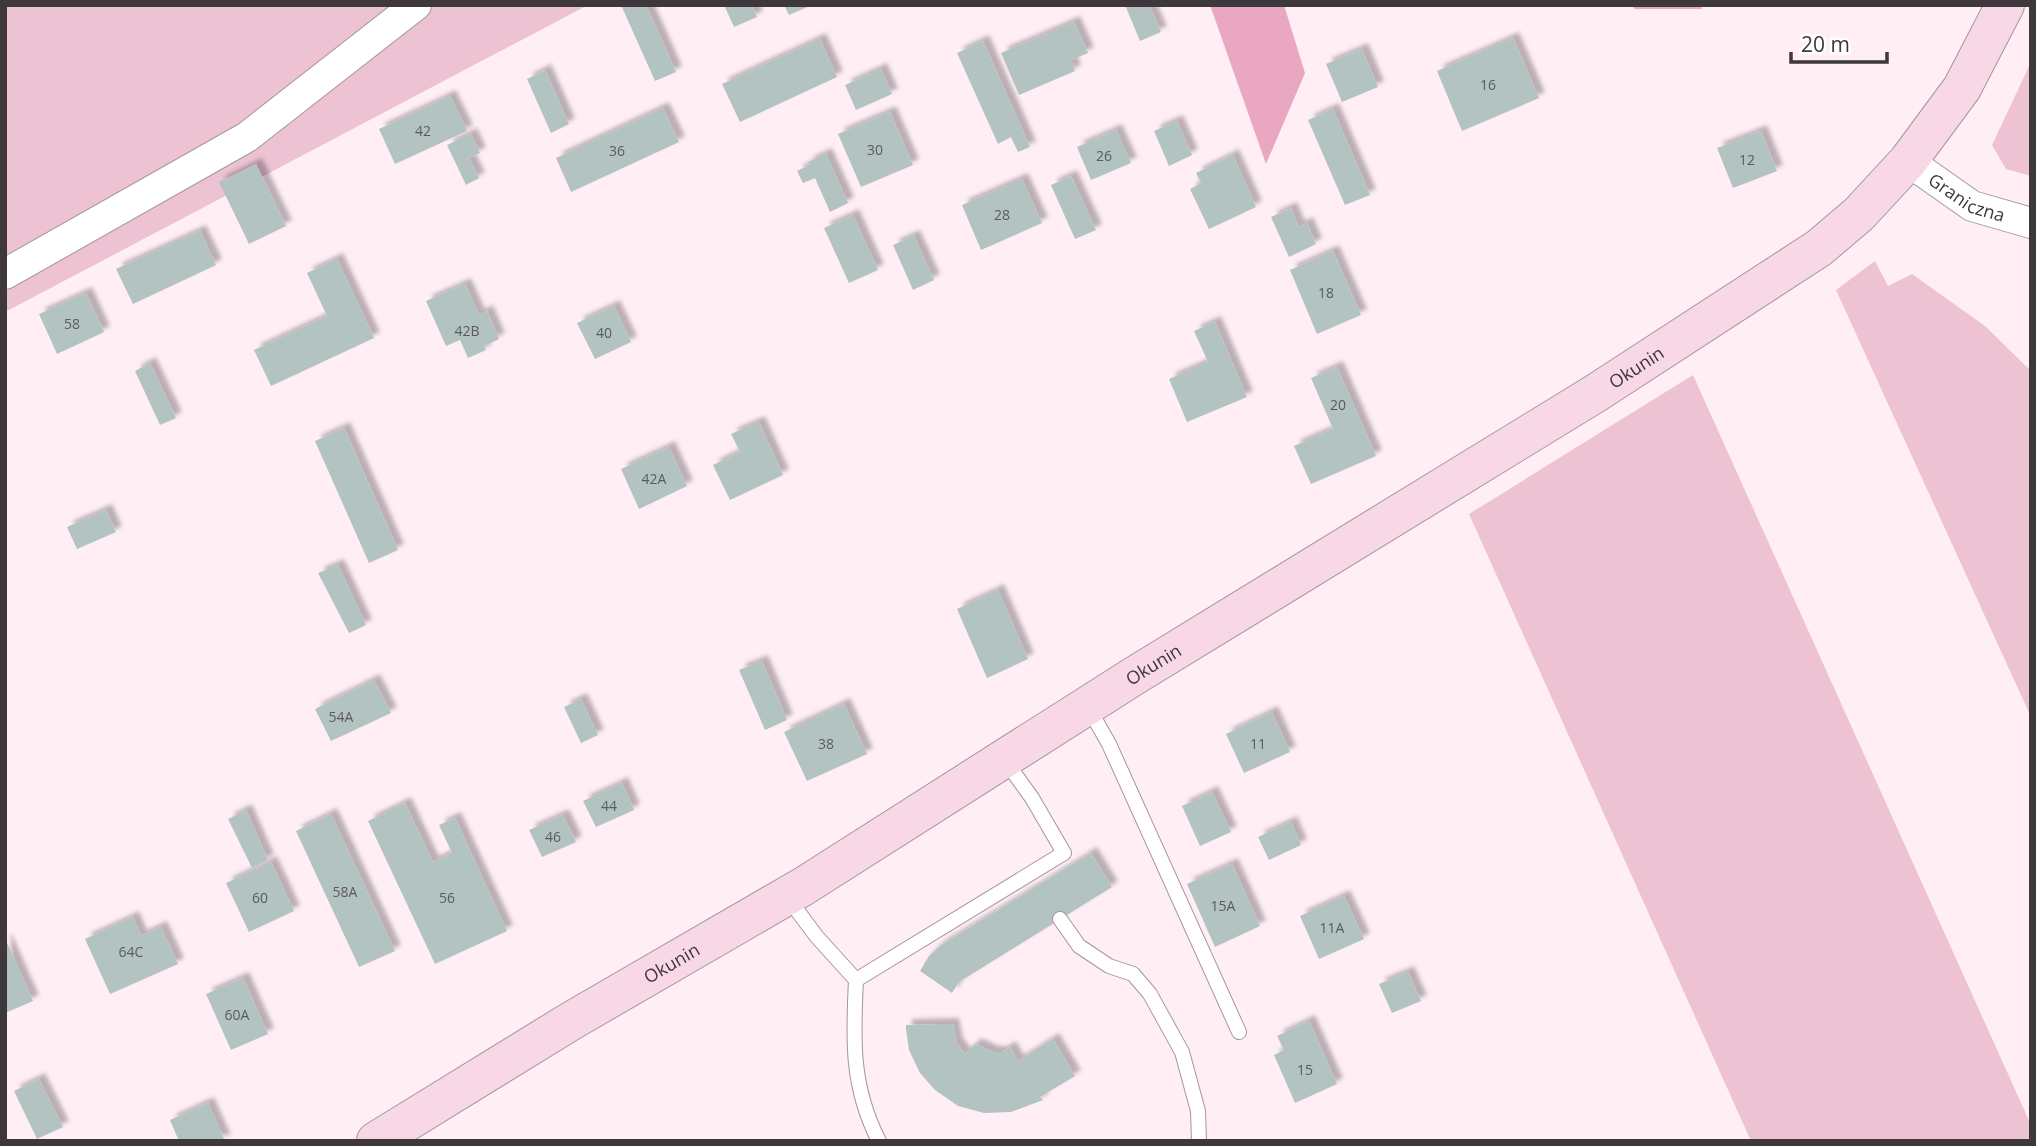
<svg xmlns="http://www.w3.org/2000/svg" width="2036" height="1146" font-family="'Open Sans',sans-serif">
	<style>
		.green { fill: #edc2d3 }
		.forest { fill: #eaa7c2 }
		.building { fill: #b2c3c2; filter: url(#shadow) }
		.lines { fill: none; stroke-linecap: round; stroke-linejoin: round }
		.service-casing { stroke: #a4969b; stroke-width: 16 }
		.minor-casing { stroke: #a4969b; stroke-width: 32 }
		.secondary-casing { stroke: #a4969b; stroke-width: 40 }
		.service { stroke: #fff; stroke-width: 14 }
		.minor { stroke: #fff; stroke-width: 30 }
		.secondary { stroke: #f8d8e6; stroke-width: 38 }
		.labels { text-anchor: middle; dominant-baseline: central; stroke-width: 6; stroke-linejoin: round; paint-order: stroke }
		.number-label { font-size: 14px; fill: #5b5b5d }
		.street-label { font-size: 18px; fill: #3e383b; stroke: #fff }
	</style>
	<defs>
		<filter id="shadow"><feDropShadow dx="6" dy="-6" stdDeviation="2" flood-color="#0004"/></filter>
	</defs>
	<rect width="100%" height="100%" fill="#ffeff4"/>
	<path class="green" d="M 5,5 L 588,5 L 5,312 Z
		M 2031,62 L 2031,176 L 2006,169 L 1992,145 Z
		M 1875,261 L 1888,286 L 1912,274 L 1985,326 L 2031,371 L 2031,717 L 1836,290 Z
		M 1693,375 L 2031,1125 L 2031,1141 L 1751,1141 L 1469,514 Z"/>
	<path class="forest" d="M 1210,5 L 1284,5 L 1305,73 L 1266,164 Z
		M 1631,5 L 1701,5 L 1702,9 L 1635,9 Z"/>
	<path class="building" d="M 621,5 L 646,5 L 676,72 L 655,81 Z
		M 724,5 L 752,5 L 757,17 L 734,27 Z
		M 784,5 L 812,5 L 789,15 Z
		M 1125,5 L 1149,5 L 1161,32 L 1140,41 Z
		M 1074,22 L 1088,53 L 1071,60 L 1075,71 L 1019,95 L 1001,53 Z
		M 1513,38 L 1539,98 L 1462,131 L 1437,71 Z
		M 820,39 L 837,77 L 740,122 L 722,84 Z
		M 983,41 L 1030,147 L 1018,152 L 1011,137 L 998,144 L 957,53 Z
		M 1362,49 L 1378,87 L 1342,102 L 1326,64 Z
		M 881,69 L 892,94 L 856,110 L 845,85 Z
		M 545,70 L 569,124 L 551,133 L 527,79 Z
		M 450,96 L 467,131 L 395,164 L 379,129 Z
		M 663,108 L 679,142 L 571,192 L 556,158 Z
		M 1333,109 L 1370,195 L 1345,205 L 1308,120 Z
		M 890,112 L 913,165 L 861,187 L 838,134 Z
		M 1177,121 L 1192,155 L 1169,166 L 1154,131 Z
		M 1116,130 L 1131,163 L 1091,180 L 1077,147 Z
		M 1761,131 L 1777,171 L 1733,188 L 1717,148 Z
		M 471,134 L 480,153 L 469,158 L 479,178 L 466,185 L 447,145 Z
		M 826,154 L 848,203 L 830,212 L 815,178 L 803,183 L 797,171 L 809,165 L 808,162 Z
		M 1233,155 L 1256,207 L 1209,229 L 1190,189 L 1201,183 L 1196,173 Z
		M 256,164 L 286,226 L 249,244 L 219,182 Z
		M 1071,176 L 1096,230 L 1075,239 L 1051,185 Z
		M 1022,179 L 1042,223 L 981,250 L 962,205 Z
		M 1291,208 L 1299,227 L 1307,223 L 1316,244 L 1289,257 L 1271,217 Z
		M 853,215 L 878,270 L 849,283 L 824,228 Z
		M 200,231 L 216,265 L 133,304 L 116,269 Z
		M 914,236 L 934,280 L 913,290 L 893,245 Z
		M 1333,251 L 1361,315 L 1317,334 L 1290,270 Z
		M 337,259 L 374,338 L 271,386 L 254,350 L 327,316 L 307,273 Z
		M 465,284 L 479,315 L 487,311 L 499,339 L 484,346 L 486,350 L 468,358 L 460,340 L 446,346 L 426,301 Z
		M 86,293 L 104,332 L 57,354 L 39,314 Z
		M 614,306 L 631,342 L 595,359 L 577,323 Z
		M 1215,322 L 1247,397 L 1187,422 L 1169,379 L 1208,362 L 1194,331 Z
		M 150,363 L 176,418 L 160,425 L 135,371 Z
		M 1337,367 L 1376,456 L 1311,484 L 1294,446 L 1333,429 L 1311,378 Z
		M 759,422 L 783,475 L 730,500 L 713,465 L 740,452 L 731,434 Z
		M 344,428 L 398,550 L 369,563 L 315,441 Z
		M 669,447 L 687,486 L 639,509 L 621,469 Z
		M 106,510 L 116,532 L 77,549 L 67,527 Z
		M 338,565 L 366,625 L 349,633 L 318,573 Z
		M 998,590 L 1028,659 L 987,678 L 957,609 Z
		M 762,661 L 787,720 L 765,730 L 739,670 Z
		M 374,680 L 391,713 L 331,741 L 315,709 Z
		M 581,699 L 598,735 L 581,743 L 564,707 Z
		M 844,704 L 867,754 L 807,781 L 784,732 Z
		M 1272,712 L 1290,752 L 1244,773 L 1226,734 Z
		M 622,783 L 634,810 L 596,827 L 583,801 Z
		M 1212,792 L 1231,832 L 1200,846 L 1182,806 Z
		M 405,803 L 433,862 L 452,853 L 439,825 L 455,818 L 507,931 L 435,964 L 368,821 Z
		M 246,810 L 268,860 L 252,868 L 228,819 Z
		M 331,814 L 395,951 L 359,967 L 296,831 Z
		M 563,815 L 576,842 L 542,857 L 529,830 Z
		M 1291,822 L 1301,845 L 1269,860 L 1258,837 Z
		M 1091,853 L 1112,887 L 959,982 L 952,993 L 920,971 L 929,956 L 941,945 Z
		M 271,862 L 294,911 L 249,932 L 226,883 Z
		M 1232,864 L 1260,926 L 1215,947 L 1187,884 Z
		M 1344,896 L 1364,939 L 1319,959 L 1300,916 Z
		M 133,917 L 141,936 L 161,927 L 178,964 L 110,994 L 85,939 Z
		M 5,938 L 33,1001 L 5,1013 Z
		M 1408,972 L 1421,1001 L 1392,1013 L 1379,984 Z
		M 243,978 L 268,1034 L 231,1050 L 206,994 Z
		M 1309,1021 L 1337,1084 L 1295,1103 L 1274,1055 L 1284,1050 L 1277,1036 Z
		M 953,1024 L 957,1044 L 965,1054 L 975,1044 L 993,1052 L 1002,1052 L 1010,1047 L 1018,1061 L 1053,1039 L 1075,1076 L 1040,1097 L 1043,1100 L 1011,1112 L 984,1113 L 958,1106 L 935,1090 L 920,1073 L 909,1050 L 906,1029 L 906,1025 Z
		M 39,1079 L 63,1127 L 37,1139 L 14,1091 Z
		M 208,1103 L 225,1141 L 179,1141 L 170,1120 Z"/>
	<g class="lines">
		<defs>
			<path id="service" d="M 1088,707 L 1109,744 L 1239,1032
				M 787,897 L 817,937 L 856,980 L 1064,853 L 1032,798 L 1004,759
				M 1060,919 L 1079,946 L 1109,966 L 1133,974 L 1150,994 L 1182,1052 L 1198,1111 L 1199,1141
				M 856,980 C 853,1039 851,1087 879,1141"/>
			<g id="minor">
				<path id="s1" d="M 1908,161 L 1972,206 L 2031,223"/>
				<path d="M 5,274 L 247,137 L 416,5"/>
			</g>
			<g id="secondary">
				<path id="s2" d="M 376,1141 L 571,1021 L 804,886 L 1134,676 L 1596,393 L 1819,248 L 1859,214 L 1908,161 L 1962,88 L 2005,5"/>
			</g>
		</defs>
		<use href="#service" class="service-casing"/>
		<use href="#minor" class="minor-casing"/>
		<use href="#secondary" class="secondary-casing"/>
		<use href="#service" class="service"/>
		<use href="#minor" class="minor"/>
		<use href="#secondary" class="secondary"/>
	</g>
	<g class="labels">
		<g class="number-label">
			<text x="1488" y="84">16</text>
			<text x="423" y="130">42</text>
			<text x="875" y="149">30</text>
			<text x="617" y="150">36</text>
			<text x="1104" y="155">26</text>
			<text x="1747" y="159">12</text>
			<text x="1002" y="214">28</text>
			<text x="1326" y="292">18</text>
			<text x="72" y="323">58</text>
			<text x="467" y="330">42B</text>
			<text x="604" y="332">40</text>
			<text x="1338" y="404">20</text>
			<text x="654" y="478">42A</text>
			<text x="341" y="716">54A</text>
			<text x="826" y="743">38</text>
			<text x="1258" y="743">11</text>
			<text x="609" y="805">44</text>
			<text x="553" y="836">46</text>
			<text x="345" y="891">58A</text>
			<text x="260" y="897">60</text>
			<text x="447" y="897">56</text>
			<text x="1223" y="905">15A</text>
			<text x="1332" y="927">11A</text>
			<text x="131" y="951">64C</text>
			<text x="237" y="1014">60A</text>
			<text x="1305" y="1069">15</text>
		</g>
		<g class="street-label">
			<text stroke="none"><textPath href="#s1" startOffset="70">Graniczna</textPath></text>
			<text stroke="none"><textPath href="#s2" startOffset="1479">Okunin</textPath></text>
			<text stroke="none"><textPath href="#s2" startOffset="912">Okunin</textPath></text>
			<text stroke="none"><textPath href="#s2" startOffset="345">Okunin</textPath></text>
		</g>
	</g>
	<rect width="2036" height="1146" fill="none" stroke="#3e383b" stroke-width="14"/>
	<path d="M1791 52v10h96v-10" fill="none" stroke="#3e383b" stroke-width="3.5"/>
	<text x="1801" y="52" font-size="21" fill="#3e383b" stroke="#ffffff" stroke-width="5" paint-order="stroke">20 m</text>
</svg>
